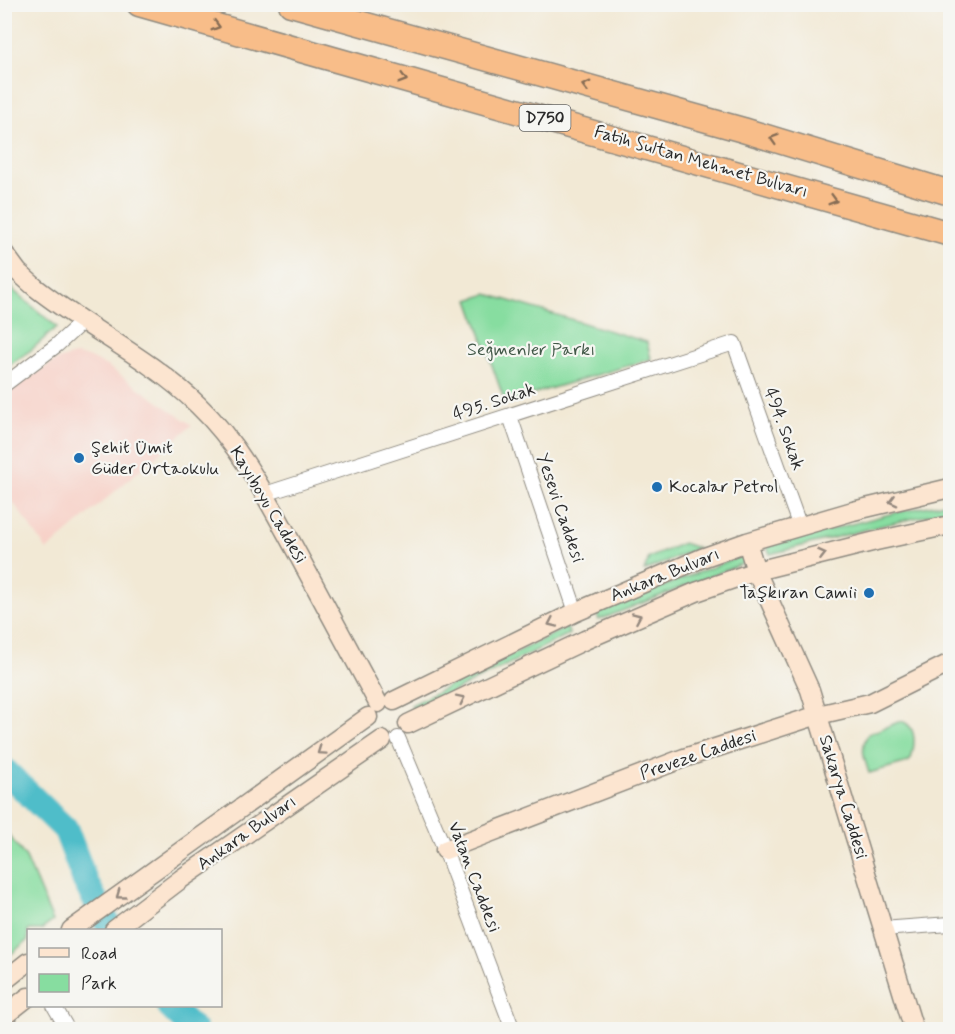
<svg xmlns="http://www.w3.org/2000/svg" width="955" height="1034" font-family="Mynerve,sans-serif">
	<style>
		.built { fill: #f7d1c8 }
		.green { fill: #87dda0; stroke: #598466; stroke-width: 1.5 }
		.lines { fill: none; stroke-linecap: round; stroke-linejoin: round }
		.river { stroke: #50bdc9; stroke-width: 26 }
		.street-casing { stroke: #8e8a80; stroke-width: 16 }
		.secondary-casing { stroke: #8e8a80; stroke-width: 21 }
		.highway-casing { stroke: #8e8a80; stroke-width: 27 }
		.street { stroke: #fff; stroke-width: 14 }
		.secondary { stroke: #fce5d0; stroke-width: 18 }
		.highway { stroke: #f8bd89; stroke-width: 24 }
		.oneway { stroke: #876d55 }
		.oneway2 { stroke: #94887e }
		.poi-dot { fill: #1f6fb2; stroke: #f6f6f2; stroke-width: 2 }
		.labels { text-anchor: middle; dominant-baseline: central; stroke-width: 4.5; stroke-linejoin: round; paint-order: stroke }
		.shield { fill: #f6f6f2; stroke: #686867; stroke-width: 1.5 }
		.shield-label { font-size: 16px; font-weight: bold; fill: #2b2b2b }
		.street-label { font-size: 18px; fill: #2b2b2b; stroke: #f6f6f2 }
		.park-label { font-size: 18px; fill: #425848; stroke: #f6f6f2 }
		.poi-label { font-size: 18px; fill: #2b2b2b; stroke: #f6f6f2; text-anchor: start }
	</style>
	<rect width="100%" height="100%" fill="#f6f6f2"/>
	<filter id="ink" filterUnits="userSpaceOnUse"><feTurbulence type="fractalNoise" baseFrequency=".0167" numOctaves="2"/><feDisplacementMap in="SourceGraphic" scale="12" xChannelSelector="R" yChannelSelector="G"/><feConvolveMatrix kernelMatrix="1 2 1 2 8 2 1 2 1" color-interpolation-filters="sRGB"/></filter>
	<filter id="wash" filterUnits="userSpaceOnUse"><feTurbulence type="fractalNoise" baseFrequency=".008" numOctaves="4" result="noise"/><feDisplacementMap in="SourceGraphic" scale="24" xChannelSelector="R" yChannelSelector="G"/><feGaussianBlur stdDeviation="1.35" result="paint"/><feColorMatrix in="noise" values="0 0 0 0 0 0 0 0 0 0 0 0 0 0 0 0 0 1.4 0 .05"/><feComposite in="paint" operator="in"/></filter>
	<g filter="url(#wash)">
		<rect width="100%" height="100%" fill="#f2e9d5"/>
		<path class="built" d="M 75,355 L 87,357 L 107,366 L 192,425 L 47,550 L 5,491 L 5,393 L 57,360 Z"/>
		<path class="green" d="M 5,276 L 14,291 L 57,327 L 31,350 L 5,368 Z
			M 487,294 L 647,342 L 651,359 L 505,402 L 469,300 Z
			M 950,502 L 950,510 L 880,526 L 770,554 L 767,546 L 898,512 Z
			M 683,543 L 698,548 L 644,571 L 649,558 Z
			M 741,556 L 744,563 L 599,620 L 596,612 Z
			M 567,627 L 569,634 L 414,711 L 411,705 Z
			M 901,721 C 918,726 915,745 911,759 L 908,762 L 869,773 C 864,758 860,748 868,734 Z
			M 5,830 L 26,858 L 53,921 L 41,930 L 28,930 L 28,940 L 5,959 Z"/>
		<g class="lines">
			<path class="river" d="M 4,770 L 66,830 L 85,881 L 111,930
				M 169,1006 L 194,1030"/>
		</g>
	</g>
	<g filter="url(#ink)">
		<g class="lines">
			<defs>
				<path id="street" d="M 4,385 L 57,345 L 83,321
					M 510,416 L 576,612
					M 265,494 L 734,343 L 800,527
					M 398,738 L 445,850 L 513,1030
					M 882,929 L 950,924
					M 54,1006 L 68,1030"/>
				<path id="secondary" d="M 4,253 L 18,272 L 36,288 C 88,329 150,358 198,405 C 241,446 268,500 296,551 C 324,602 351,653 378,703
					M 747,542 L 756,571 L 810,690 L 914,1030
					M 394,701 L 576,612 L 702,558 L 747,542 L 853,511 L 950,488
					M 408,724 L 585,640 L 696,592 L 756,571 L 876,541 L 950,525
					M 445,850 L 684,758 L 818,715 L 870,703 L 950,663
					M 71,930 L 368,717
					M 114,930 L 181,879 L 382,740
					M 4,981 L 28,962
					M 4,1016 L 28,997"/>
				<path id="highway" d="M 139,4 L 950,234
					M 291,4 L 743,130 L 950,193"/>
			</defs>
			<use href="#street" class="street-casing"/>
			<use href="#secondary" class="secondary-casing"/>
			<use href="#highway" class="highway-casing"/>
			<use href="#street" class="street"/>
			<use href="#secondary" class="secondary"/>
			<use href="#highway" class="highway"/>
		</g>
		<defs><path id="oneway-chevron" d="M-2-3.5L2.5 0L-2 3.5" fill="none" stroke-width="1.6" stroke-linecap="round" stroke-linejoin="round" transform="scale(1.5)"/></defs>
		<g class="oneway">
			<use href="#oneway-chevron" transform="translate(216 26) rotate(16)"/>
			<use href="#oneway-chevron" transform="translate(403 79) rotate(16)"/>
			<use href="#oneway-chevron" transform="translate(586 86) rotate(-165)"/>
			<use href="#oneway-chevron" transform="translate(774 139) rotate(-163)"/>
			<use href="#oneway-chevron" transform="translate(833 200) rotate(16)"/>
		</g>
		<g class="oneway2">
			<use href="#oneway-chevron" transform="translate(893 501) rotate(166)"/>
			<use href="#oneway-chevron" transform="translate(822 554) rotate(-14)"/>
			<use href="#oneway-chevron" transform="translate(637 617) rotate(-24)"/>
			<use href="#oneway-chevron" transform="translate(552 623) rotate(155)"/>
			<use href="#oneway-chevron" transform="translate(461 699) rotate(-26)"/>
			<use href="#oneway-chevron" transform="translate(321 751) rotate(145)"/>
			<use href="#oneway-chevron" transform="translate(120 895) rotate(144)"/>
		</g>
	</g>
	<g class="poi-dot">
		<circle cx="79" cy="458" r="6"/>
		<circle cx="657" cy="487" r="6"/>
		<circle cx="869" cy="593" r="6"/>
	</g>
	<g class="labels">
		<rect class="shield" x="519.5" y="105" width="51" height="26" rx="4.5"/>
		<g class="shield-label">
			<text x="545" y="118">D750</text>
		</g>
		<g class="street-label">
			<text transform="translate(701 162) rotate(16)">Fatih Sultan Mehmet Bulvarı</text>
			<text transform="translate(494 402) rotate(-18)">495. Sokak</text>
			<text transform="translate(784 429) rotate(70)">494. Sokak</text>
			<text transform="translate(268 505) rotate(59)">Kayıboyu Caddesi</text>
			<text transform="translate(560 508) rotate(71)">Yesevi Caddesi</text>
			<text transform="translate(665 575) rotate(-22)">Ankara Bulvarı</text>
			<text transform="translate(698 755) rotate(-19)">Preveze Caddesi</text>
			<text transform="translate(843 797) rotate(73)">Sakarya Caddesi</text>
			<text transform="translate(247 833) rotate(-35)">Ankara Bulvarı</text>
			<text transform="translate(474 877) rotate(69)">Vatan Caddesi</text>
		</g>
		<g class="park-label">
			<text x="531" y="350">Seğmenler Parkı</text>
		</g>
		<g class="poi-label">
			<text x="91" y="448">Şehit Ümit<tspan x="91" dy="21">Güder Ortaokulu</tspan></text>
			<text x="669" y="487">Kocalar Petrol</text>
			<text x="857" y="593" text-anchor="end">Taşkıran Camii</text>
		</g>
	</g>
	<rect width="955" height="1034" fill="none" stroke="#f6f6f2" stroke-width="24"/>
	<rect x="27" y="929" width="195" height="78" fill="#f6f6f2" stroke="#a5a5a2" stroke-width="1.5"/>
	<rect x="39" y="948" width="30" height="9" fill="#fce5d0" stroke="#a5a5a2" stroke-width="1.5"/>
	<text x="81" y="959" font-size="18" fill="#2b2b2b">Road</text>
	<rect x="39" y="974" width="30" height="18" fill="#87dda0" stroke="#a5a5a2" stroke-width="1.5"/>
	<text x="81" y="989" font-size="18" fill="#2b2b2b">Park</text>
</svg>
